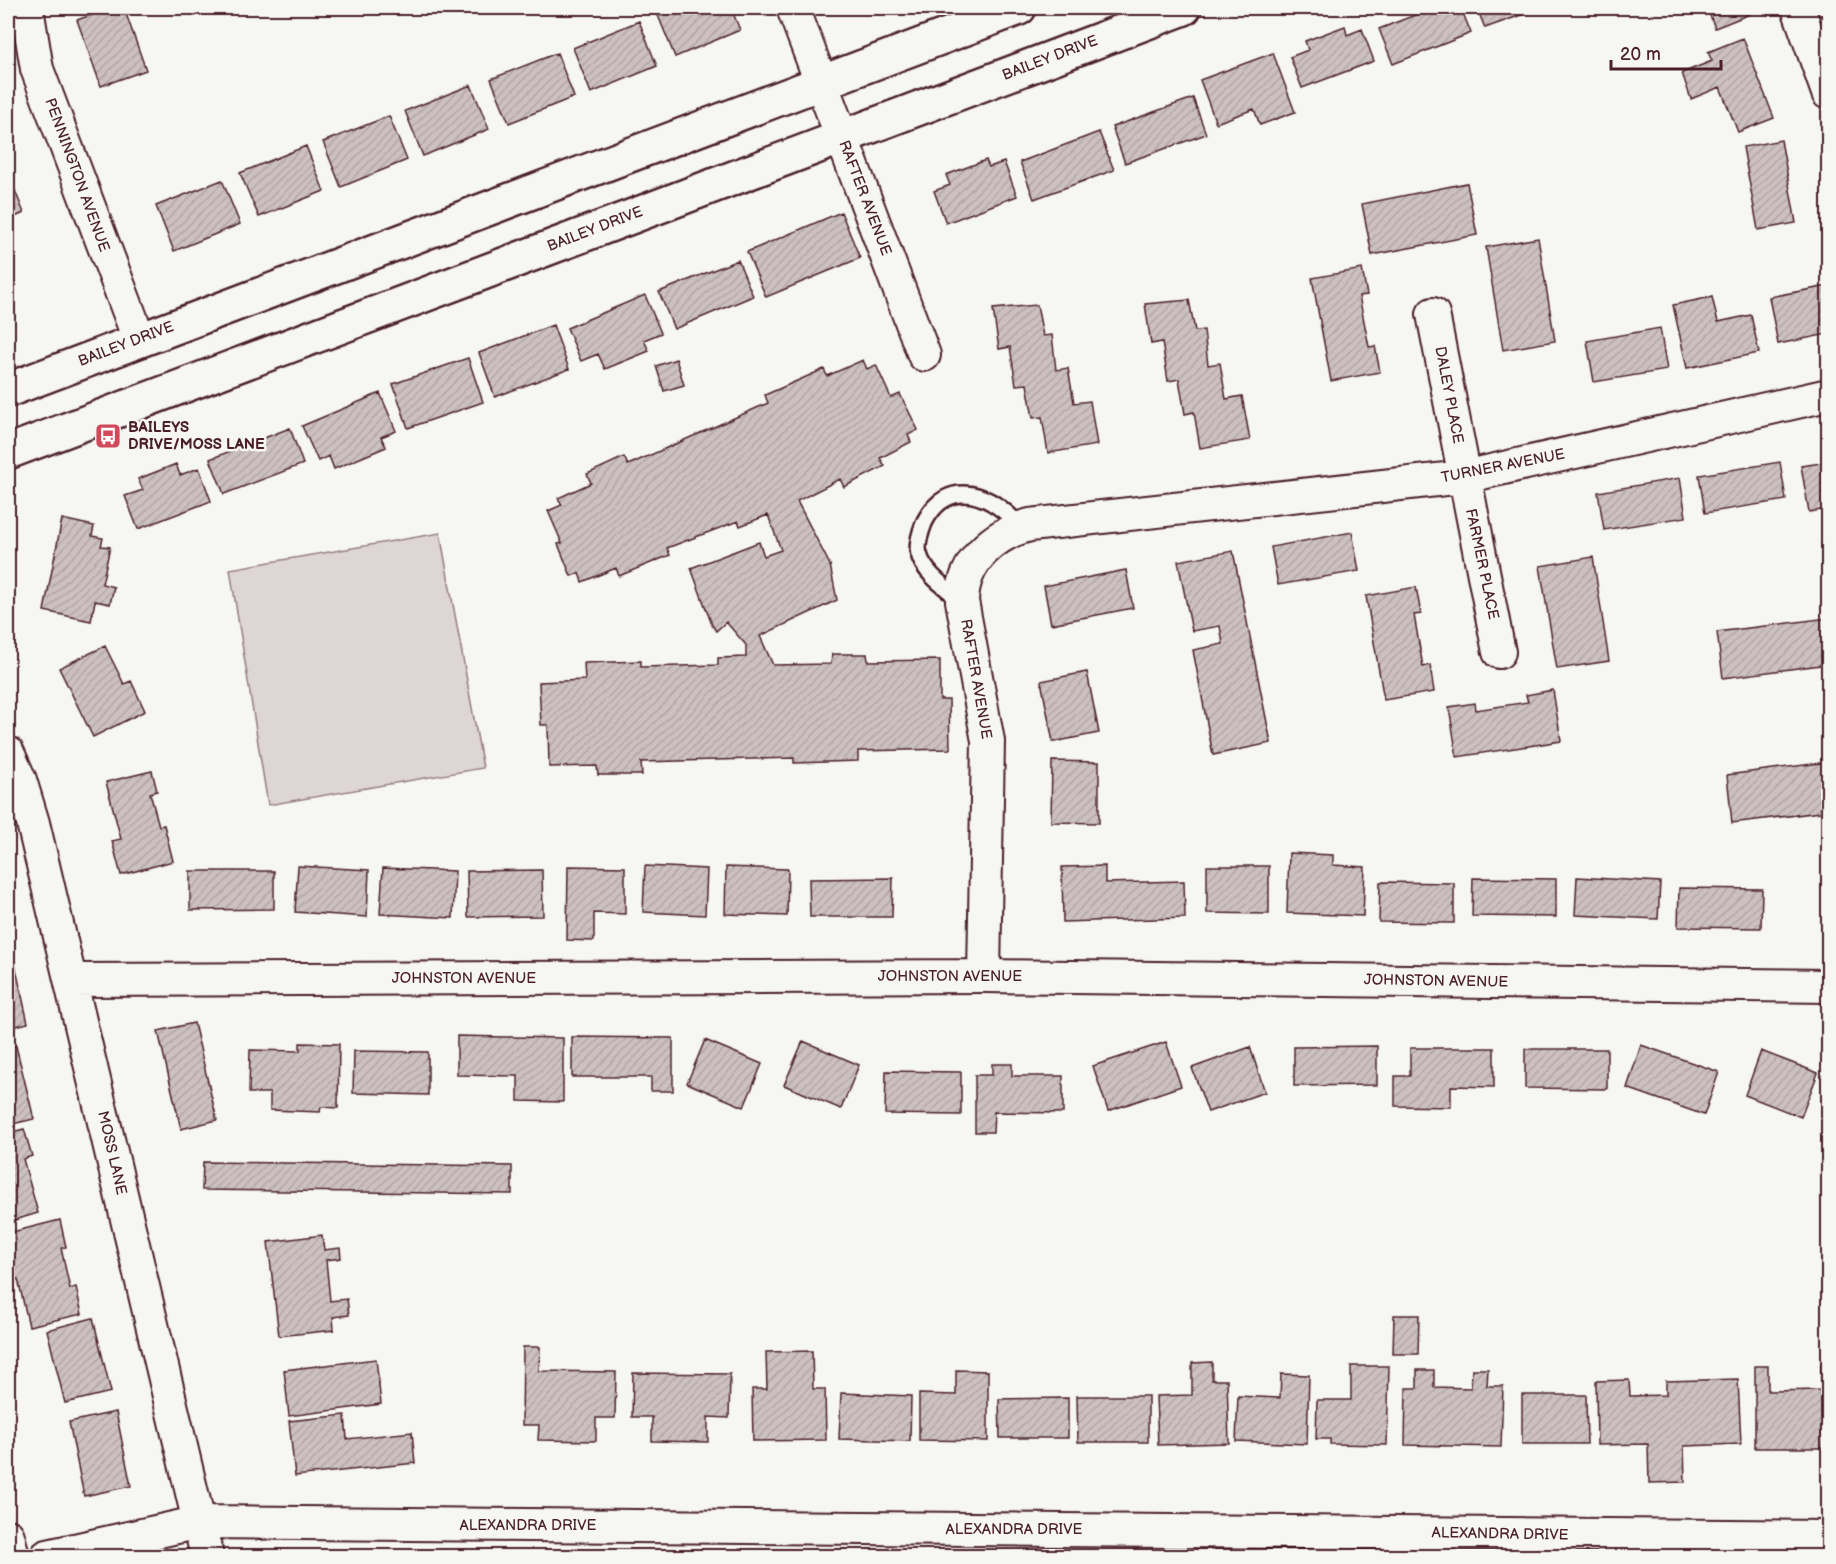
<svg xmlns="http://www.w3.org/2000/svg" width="1836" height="1564" font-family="'Balsamiq Sans',sans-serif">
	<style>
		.garden { fill: #ddd6d5; stroke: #947a80; stroke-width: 1.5 }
		.building { fill: url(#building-hatch); stroke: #4a1f2b; stroke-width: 1.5 }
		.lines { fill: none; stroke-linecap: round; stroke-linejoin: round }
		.service-casing { stroke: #4a1f2b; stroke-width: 20 }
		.minor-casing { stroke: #4a1f2b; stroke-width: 36 }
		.primary-casing { stroke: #4a1f2b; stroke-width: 38 }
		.service { stroke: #f6f6f2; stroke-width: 15 }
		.minor { stroke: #f6f6f2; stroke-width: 32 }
		.primary { stroke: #f6f6f2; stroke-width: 33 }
		.labels { text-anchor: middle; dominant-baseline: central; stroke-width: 5; stroke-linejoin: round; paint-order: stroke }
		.street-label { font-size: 15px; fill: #4a1f2b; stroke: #f6f6f2 }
		.poi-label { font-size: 15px; font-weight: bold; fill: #4a1f2b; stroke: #f6f6f2; text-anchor: start }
	</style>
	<defs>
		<pattern id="building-hatch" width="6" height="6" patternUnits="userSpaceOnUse" patternTransform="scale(1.5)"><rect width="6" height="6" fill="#ccc1c0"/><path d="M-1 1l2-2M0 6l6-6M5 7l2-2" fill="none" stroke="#b1a5a5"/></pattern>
	</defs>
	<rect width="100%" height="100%" fill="#f6f6f2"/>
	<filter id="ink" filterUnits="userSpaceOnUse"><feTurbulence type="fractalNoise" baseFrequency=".0167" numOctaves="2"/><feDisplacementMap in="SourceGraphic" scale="12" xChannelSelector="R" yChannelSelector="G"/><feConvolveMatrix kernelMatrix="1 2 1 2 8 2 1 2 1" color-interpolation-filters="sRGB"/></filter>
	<g filter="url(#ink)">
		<path class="garden" d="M 440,533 L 483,768 L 268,805 L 230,569 Z"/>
		<path class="building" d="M 111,8 L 124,8 L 146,70 L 101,86 L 77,20 Z
			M 669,8 L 731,8 L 740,30 L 675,57 L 657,13 Z
			M 1433,8 L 1461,8 L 1471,33 L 1393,64 L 1379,29 Z
			M 1477,8 L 1541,8 L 1485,28 Z
			M 1707,8 L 1748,8 L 1750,14 L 1715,28 Z
			M 639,21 L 657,66 L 591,93 L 573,48 Z
			M 1345,26 L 1347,35 L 1362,29 L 1374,61 L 1302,88 L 1290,57 L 1308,50 L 1305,41 Z
			M 1743,38 L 1774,118 L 1738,132 L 1720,87 L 1691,99 L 1682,73 L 1712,61 L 1708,52 Z
			M 557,53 L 574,97 L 509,123 L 491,79 Z
			M 1273,53 L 1295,112 L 1260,125 L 1254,109 L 1216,123 L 1200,80 Z
			M 471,85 L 489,129 L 423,156 L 405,111 Z
			M 1193,98 L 1206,134 L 1125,163 L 1112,127 Z
			M 389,116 L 407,160 L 341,187 L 323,142 Z
			M 1099,132 L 1114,170 L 1034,199 L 1020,162 Z
			M 1781,140 L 1796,223 L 1758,230 L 1743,147 Z
			M 306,146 L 324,191 L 259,217 L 240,173 Z
			M 986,160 L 989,167 L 1004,162 L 1017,196 L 946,223 L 934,191 L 950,185 L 946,175 Z
			M 8,173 L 24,213 L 8,220 Z
			M 222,180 L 240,224 L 174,251 L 156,206 Z
			M 1467,183 L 1477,235 L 1372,255 L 1362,204 Z
			M 841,212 L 860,258 L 766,297 L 747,252 Z
			M 1538,238 L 1555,341 L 1503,350 L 1486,247 Z
			M 738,260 L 753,296 L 674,329 L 659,292 Z
			M 1362,269 L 1367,295 L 1359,296 L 1369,347 L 1375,346 L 1380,372 L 1331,381 L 1312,278 Z
			M 1828,286 L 1828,334 L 1778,344 L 1769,297 Z
			M 645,295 L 661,333 L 644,340 L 649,351 L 605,369 L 598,354 L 581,361 L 567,328 Z
			M 1712,297 L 1718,322 L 1751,315 L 1759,353 L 1687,368 L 1673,305 Z
			M 1189,300 L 1195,331 L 1204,330 L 1208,365 L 1220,363 L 1226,399 L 1242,396 L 1250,440 L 1200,448 L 1194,412 L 1185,414 L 1179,379 L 1168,381 L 1162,342 L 1151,344 L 1145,304 Z
			M 1037,305 L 1043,336 L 1052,335 L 1056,370 L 1068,368 L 1074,403 L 1090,401 L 1097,445 L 1048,453 L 1042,417 L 1033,418 L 1027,384 L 1016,385 L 1010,347 L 999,349 L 993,309 Z
			M 553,325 L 569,369 L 495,397 L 479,353 Z
			M 1660,328 L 1667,370 L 1594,382 L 1587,341 Z
			M 468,358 L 483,402 L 408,428 L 393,384 Z
			M 676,359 L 684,385 L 664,391 L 656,366 Z
			M 863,360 L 867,369 L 876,365 L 891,398 L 900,394 L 918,430 L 908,435 L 911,442 L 880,458 L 885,466 L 844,487 L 840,479 L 797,501 L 830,565 L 837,600 L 760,636 L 773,665 L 831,664 L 832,654 L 867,654 L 868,661 L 940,660 L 940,700 L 949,700 L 950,749 L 858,751 L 858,761 L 794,763 L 794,758 L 641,762 L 642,775 L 598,775 L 597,766 L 549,767 L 548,725 L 541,725 L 539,682 L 585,680 L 584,663 L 641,661 L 641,667 L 718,665 L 718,658 L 746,657 L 746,645 L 726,622 L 716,631 L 712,625 L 691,568 L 759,542 L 764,556 L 781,550 L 768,515 L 740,526 L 738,521 L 667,548 L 670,555 L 619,576 L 616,568 L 582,582 L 579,573 L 571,576 L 558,544 L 562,543 L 548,511 L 562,505 L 558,498 L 591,483 L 587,474 L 624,457 L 628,465 L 768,403 L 765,395 L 824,369 L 827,376 Z
			M 380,393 L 396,431 L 381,437 L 386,447 L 334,469 L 329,456 L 318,461 L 302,426 Z
			M 290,428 L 303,464 L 224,494 L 210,459 Z
			M 1780,462 L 1786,500 L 1705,513 L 1699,475 Z
			M 1828,462 L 1828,509 L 1809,512 L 1801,466 Z
			M 176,464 L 180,475 L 199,468 L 211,501 L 138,529 L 125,496 L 143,490 L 138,479 Z
			M 1680,478 L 1686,517 L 1604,530 L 1598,492 Z
			M 62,519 L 94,526 L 92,536 L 103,538 L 101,546 L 110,547 L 102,584 L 114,587 L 110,604 L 95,601 L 91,621 L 44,611 Z
			M 1352,532 L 1359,571 L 1278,585 L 1271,547 Z
			M 1233,551 L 1271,743 L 1213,755 L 1193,650 L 1223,644 L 1220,626 L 1192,631 L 1178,561 Z
			M 1593,557 L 1609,661 L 1557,669 L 1540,566 Z
			M 1126,570 L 1133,608 L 1051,624 L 1044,586 Z
			M 1416,587 L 1421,614 L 1414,615 L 1423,667 L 1430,665 L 1434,692 L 1384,700 L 1366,596 Z
			M 1828,618 L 1828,664 L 1723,678 L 1717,632 Z
			M 105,646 L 124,684 L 131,681 L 145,711 L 93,737 L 59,668 Z
			M 1087,672 L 1099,733 L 1053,742 L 1041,681 Z
			M 1553,690 L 1561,741 L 1457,757 L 1449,707 L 1475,703 L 1476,710 L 1528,702 L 1526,695 Z
			M 1052,761 L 1099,762 L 1099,823 L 1051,822 Z
			M 1828,762 L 1828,811 L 1732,823 L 1727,775 Z
			M 152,771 L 157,791 L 150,793 L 159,826 L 164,825 L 173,861 L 121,875 L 112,841 L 121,839 L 106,782 Z
			M 1289,853 L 1333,855 L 1333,865 L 1365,867 L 1363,916 L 1287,913 Z
			M 298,866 L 369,870 L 367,917 L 295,912 Z
			M 568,866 L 625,867 L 625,914 L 594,913 L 594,941 L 567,940 Z
			M 645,866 L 707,869 L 705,915 L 643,912 Z
			M 1105,866 L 1105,883 L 1184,881 L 1185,918 L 1063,922 L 1062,867 Z
			M 1207,866 L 1269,866 L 1269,914 L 1207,913 Z
			M 726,867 L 788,869 L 787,916 L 725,914 Z
			M 383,868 L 455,871 L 453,918 L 380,914 Z
			M 542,870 L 543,916 L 468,917 L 467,871 Z
			M 190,871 L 274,871 L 274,909 L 190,910 Z
			M 1577,877 L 1660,882 L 1658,919 L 1575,915 Z
			M 893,878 L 892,917 L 810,917 L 809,879 Z
			M 1473,878 L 1556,879 L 1556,917 L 1472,916 Z
			M 1380,882 L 1454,883 L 1454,923 L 1379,922 Z
			M 1679,888 L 1762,889 L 1761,928 L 1678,927 Z
			M 12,951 L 28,1023 L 8,1028 L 8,952 Z
			M 194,1023 L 217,1120 L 181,1129 L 158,1031 Z
			M 457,1036 L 563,1038 L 563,1102 L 518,1101 L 518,1076 L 457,1075 Z
			M 572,1037 L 673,1038 L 673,1091 L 651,1091 L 651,1077 L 572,1077 Z
			M 705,1040 L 762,1064 L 744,1107 L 687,1083 Z
			M 803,1041 L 859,1065 L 841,1109 L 784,1085 Z
			M 1166,1042 L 1181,1086 L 1108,1111 L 1093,1066 Z
			M 300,1043 L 339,1044 L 338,1108 L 321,1107 L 320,1112 L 270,1110 L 270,1093 L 249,1093 L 250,1050 L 300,1051 Z
			M 1641,1045 L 1719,1072 L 1704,1115 L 1627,1088 Z
			M 16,1046 L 34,1119 L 8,1125 L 8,1048 Z
			M 1377,1046 L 1377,1085 L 1294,1086 L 1294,1047 Z
			M 1250,1047 L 1265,1092 L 1208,1112 L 1192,1068 Z
			M 1410,1048 L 1494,1048 L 1494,1087 L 1451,1086 L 1451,1107 L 1395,1106 L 1395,1076 L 1410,1076 Z
			M 1525,1049 L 1607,1049 L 1607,1089 L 1525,1088 Z
			M 354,1051 L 428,1052 L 428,1095 L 353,1093 Z
			M 1761,1051 L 1818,1073 L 1801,1117 L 1745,1095 Z
			M 992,1064 L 1012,1064 L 1012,1076 L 1063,1076 L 1063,1113 L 994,1112 L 993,1132 L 975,1132 L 975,1075 L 992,1075 Z
			M 886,1071 L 961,1072 L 961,1115 L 885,1114 Z
			M 24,1129 L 32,1156 L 23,1159 L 38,1213 L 8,1222 L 8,1133 Z
			M 203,1162 L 512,1166 L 512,1194 L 202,1190 Z
			M 60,1220 L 66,1247 L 61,1248 L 70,1289 L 76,1287 L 82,1314 L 29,1326 L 18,1279 L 8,1280 L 8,1233 Z
			M 322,1235 L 324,1250 L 340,1248 L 341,1258 L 326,1260 L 330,1301 L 347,1299 L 349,1315 L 333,1317 L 334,1330 L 279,1336 L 268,1242 Z
			M 1394,1315 L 1419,1315 L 1418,1354 L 1393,1354 Z
			M 93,1318 L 111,1392 L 65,1403 L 47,1330 Z
			M 523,1347 L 540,1347 L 539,1371 L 616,1372 L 615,1418 L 596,1418 L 596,1441 L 538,1440 L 539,1425 L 522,1425 Z
			M 812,1351 L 813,1389 L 825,1389 L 826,1440 L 753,1441 L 752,1389 L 767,1389 L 766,1352 Z
			M 376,1359 L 381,1404 L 289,1416 L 284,1370 Z
			M 1212,1362 L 1212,1380 L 1227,1380 L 1229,1443 L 1158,1445 L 1156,1396 L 1192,1395 L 1192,1363 Z
			M 1821,1364 L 1828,1364 L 1828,1448 L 1755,1448 L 1755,1366 L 1768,1366 L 1768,1391 L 1821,1390 Z
			M 1351,1366 L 1389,1366 L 1387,1445 L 1330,1444 L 1330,1439 L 1316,1439 L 1317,1400 L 1351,1400 Z
			M 1472,1369 L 1488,1369 L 1487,1386 L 1503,1386 L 1501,1447 L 1405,1445 L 1406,1388 L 1417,1388 L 1417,1370 L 1434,1370 L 1434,1387 L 1471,1388 Z
			M 956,1370 L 988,1371 L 988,1441 L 919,1440 L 919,1394 L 956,1395 Z
			M 633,1373 L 730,1374 L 729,1418 L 708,1417 L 708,1442 L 652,1441 L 652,1417 L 632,1417 Z
			M 1281,1374 L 1309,1375 L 1307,1444 L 1236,1441 L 1238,1396 L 1280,1398 Z
			M 1738,1379 L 1741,1444 L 1684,1446 L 1685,1482 L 1649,1483 L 1648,1444 L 1597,1445 L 1596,1381 L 1629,1380 L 1630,1396 L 1666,1395 L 1666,1381 Z
			M 841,1393 L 911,1396 L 910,1441 L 839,1439 Z
			M 1522,1395 L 1586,1395 L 1587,1444 L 1522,1444 Z
			M 1077,1396 L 1148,1396 L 1148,1442 L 1078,1442 Z
			M 1068,1398 L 1068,1438 L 1000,1438 L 999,1399 Z
			M 116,1412 L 131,1486 L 84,1496 L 69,1422 Z
			M 345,1415 L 347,1439 L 412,1432 L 415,1463 L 295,1476 L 289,1421 Z"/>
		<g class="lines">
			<defs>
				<path id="service" d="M 962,601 C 948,589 924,574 919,554 C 916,545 921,531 924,523 C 948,474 994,495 1020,527"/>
				<path id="minor" d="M 27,8 L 37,69 L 139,339
					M 793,8 L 924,355
					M 1798,8 L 1828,93
					M 1433,314 L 1499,652
					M 8,753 L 20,780 L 33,823 L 207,1556
					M 984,976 L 988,741 L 962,601 C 963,562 993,534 1030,525 L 1464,477 L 1828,395
					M 71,980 L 984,976 L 1828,986
					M 8,1536 L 13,1556
					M 47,1556 L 200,1522 L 1828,1537"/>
				<path id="primary" d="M 8,390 L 1019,8
					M 8,452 L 1184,8"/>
			</defs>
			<use href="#service" class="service-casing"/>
			<use href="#minor" class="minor-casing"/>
			<use href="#primary" class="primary-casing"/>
			<use href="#service" class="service"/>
			<use href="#minor" class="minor"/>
			<use href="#primary" class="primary"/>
		</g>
	</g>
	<defs>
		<symbol id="bus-square" viewBox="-11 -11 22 22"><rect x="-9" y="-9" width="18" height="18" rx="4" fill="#d1495b" stroke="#f6f6f2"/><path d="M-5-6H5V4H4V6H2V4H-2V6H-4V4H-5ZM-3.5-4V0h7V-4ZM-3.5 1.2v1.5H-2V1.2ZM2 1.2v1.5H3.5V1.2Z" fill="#fff"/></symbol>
	</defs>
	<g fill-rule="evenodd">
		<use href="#bus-square" x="93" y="421" width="30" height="30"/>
	</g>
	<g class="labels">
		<g class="street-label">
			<text transform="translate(1050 58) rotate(-21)">BAILEY DRIVE</text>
			<text transform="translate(77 175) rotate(70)">PENNINGTON AVENUE</text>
			<text transform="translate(865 198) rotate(69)">RAFTER AVENUE</text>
			<text transform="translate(595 229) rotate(-21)">BAILEY DRIVE</text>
			<text transform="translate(126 344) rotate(-21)">BAILEY DRIVE</text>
			<text transform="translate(1449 395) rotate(79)">DALEY PLACE</text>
			<text transform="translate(1503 466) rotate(-11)">TURNER AVENUE</text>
			<text transform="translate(1482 564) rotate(78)">FARMER PLACE</text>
			<text transform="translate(976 679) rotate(80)">RAFTER AVENUE</text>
			<text x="950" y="976">JOHNSTON AVENUE</text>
			<text x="464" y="978">JOHNSTON AVENUE</text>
			<text transform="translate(1436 981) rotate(1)">JOHNSTON AVENUE</text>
			<text transform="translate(112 1153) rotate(77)">MOSS LANE</text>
			<text x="528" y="1525">ALEXANDRA DRIVE</text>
			<text x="1014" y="1529">ALEXANDRA DRIVE</text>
			<text transform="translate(1500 1534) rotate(1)">ALEXANDRA DRIVE</text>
		</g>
		<g class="poi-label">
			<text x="128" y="427">BAILEYS<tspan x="128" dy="17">DRIVE/MOSS LANE</tspan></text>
		</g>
	</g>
	<rect width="1836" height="1564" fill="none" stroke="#f6f6f2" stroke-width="30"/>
	<rect x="15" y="15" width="1806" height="1534" fill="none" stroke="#4a1f2b" stroke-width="2" filter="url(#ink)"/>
	<path d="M1611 60v9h110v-9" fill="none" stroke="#4a1f2b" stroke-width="3"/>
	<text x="1620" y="60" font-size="18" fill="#4a1f2b" stroke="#f6f6f2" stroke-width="4.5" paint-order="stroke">20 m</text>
</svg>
